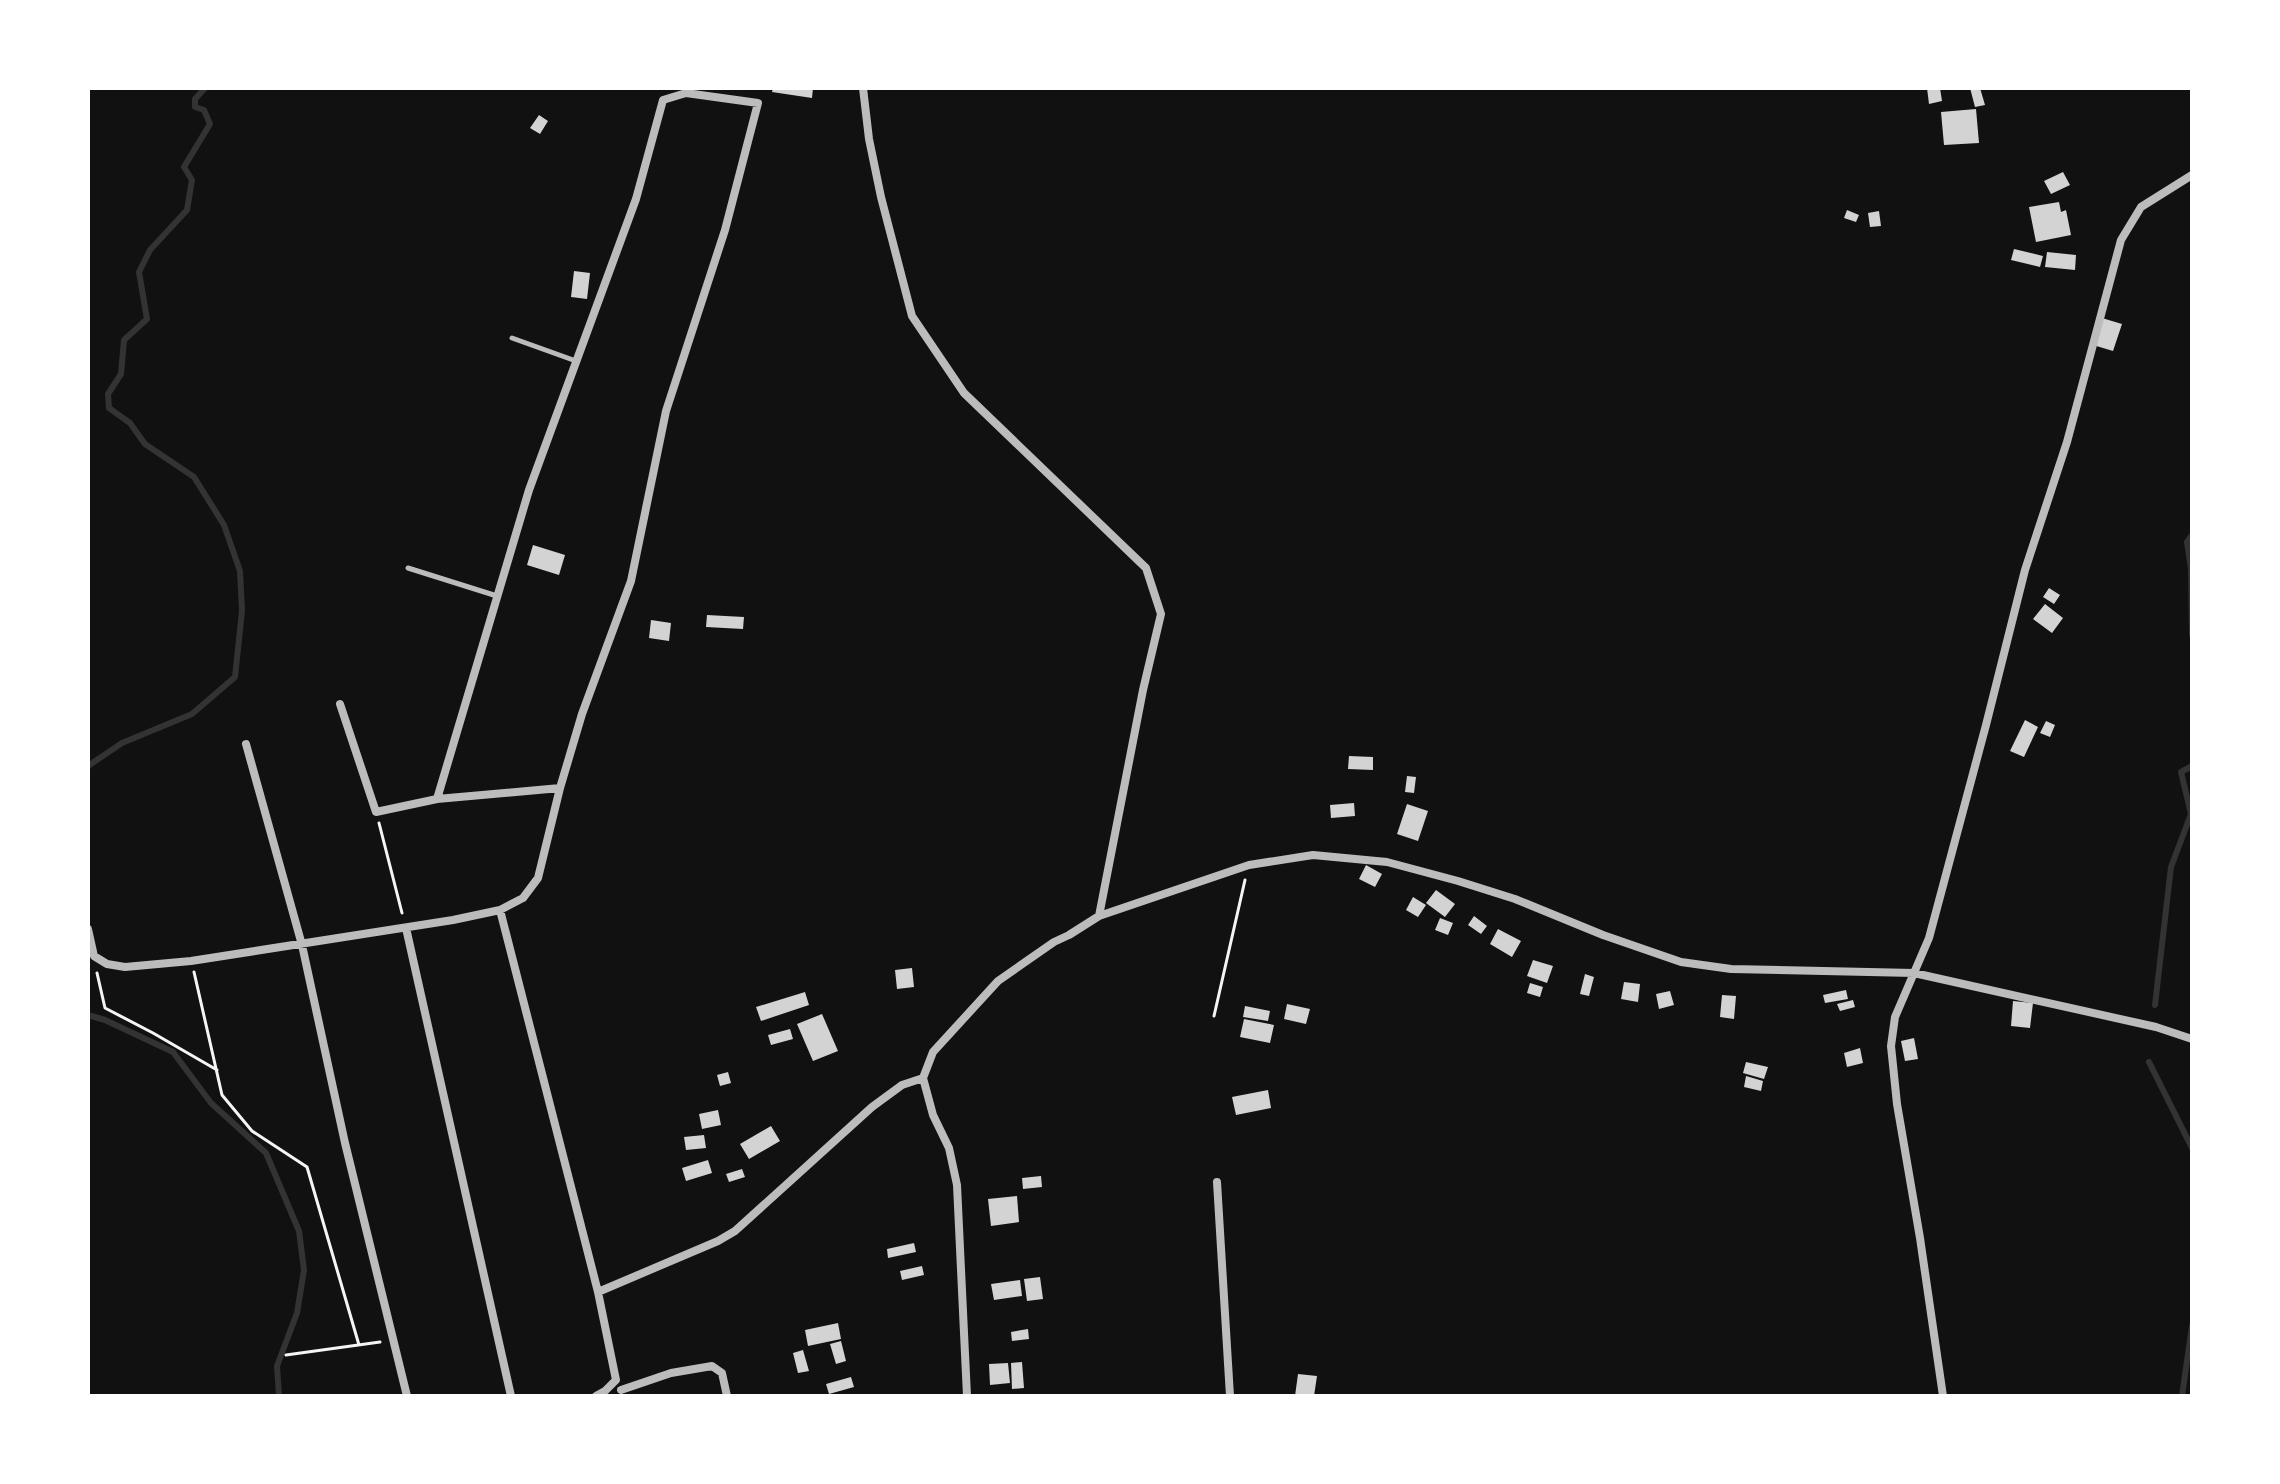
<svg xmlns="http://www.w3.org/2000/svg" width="2280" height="1484" font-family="Signika,sans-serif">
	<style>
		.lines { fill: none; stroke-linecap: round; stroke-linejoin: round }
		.stream { stroke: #333; stroke-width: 6 }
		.building { fill: #d3d3d3 }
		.path { stroke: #f5f5f5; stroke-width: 3 }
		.service { stroke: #bcbcbc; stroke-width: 5 }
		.minor { stroke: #bcbcbc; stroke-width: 8 }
	</style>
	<rect width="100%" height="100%" fill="#111"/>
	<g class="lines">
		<path class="stream" d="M 2192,535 L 2187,542 L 2191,569 L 2192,635
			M 88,766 L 122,743 L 192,714 L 235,677 L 242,611 L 240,571 L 224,525 L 194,477 L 145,444 L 130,423 L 109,408 L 108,394 L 121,374 L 124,340 L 147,319 L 139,272 L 150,250 L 187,210 L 192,180 L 184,167 L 210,124 L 204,110 L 195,107 L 195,99 L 205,88
			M 2155,1005 L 2171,867 L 2191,814 L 2181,772 L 2192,766
			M 88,1015 L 105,1020 L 173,1052 L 211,1103 L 266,1153 L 299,1231 L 304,1270 L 297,1313 L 277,1366 L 279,1396
			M 2149,1062 L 2192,1148
			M 2182,1396 L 2192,1326"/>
	</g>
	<path class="building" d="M 773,88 L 813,88 L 812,98 L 772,92 Z
		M 1927,88 L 1940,88 L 1942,101 L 1929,104 Z
		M 1970,88 L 1980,88 L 1985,105 L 1975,107 Z
		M 1976,109 L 1979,143 L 1944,145 L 1941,112 Z
		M 539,115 L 548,121 L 540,134 L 530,128 Z
		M 2063,172 L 2070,185 L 2051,194 L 2044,181 Z
		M 2059,202 L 2061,212 L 2066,210 L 2071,235 L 2036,242 L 2029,207 Z
		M 1847,210 L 1859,215 L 1856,222 L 1844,218 Z
		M 1879,211 L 1881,226 L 1870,227 L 1868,213 Z
		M 2014,249 L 2043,256 L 2040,267 L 2011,260 Z
		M 2047,252 L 2076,255 L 2075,270 L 2045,267 Z
		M 574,271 L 590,273 L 587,299 L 571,297 Z
		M 2102,318 L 2122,324 L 2113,351 L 2093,345 Z
		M 533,545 L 565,555 L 559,575 L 527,565 Z
		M 2049,588 L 2060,595 L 2054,604 L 2043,597 Z
		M 2045,604 L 2063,618 L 2052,633 L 2033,619 Z
		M 707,615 L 744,617 L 743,629 L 706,627 Z
		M 651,620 L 671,623 L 669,641 L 649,638 Z
		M 2025,720 L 2038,727 L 2024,757 L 2010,751 Z
		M 2046,721 L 2055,725 L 2050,737 L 2040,733 Z
		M 1349,756 L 1373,757 L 1373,770 L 1348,769 Z
		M 1407,776 L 1416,777 L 1414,793 L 1405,792 Z
		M 1354,803 L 1355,816 L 1331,818 L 1330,805 Z
		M 1407,804 L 1428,811 L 1418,841 L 1397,834 Z
		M 1366,865 L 1382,874 L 1375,887 L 1359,879 Z
		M 1436,890 L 1455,904 L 1445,917 L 1426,903 Z
		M 1413,897 L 1426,905 L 1418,917 L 1406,910 Z
		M 1474,916 L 1487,926 L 1481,934 L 1468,925 Z
		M 1440,918 L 1453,923 L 1448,935 L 1435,930 Z
		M 1498,929 L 1521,941 L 1512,957 L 1490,944 Z
		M 1533,960 L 1553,966 L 1547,983 L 1527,976 Z
		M 912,968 L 914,987 L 897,989 L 895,970 Z
		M 1585,974 L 1594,977 L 1589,996 L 1580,994 Z
		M 1624,982 L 1640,984 L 1638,1002 L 1621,999 Z
		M 1530,983 L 1543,987 L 1540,997 L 1527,993 Z
		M 1846,990 L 1848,999 L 1825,1003 L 1823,995 Z
		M 1670,991 L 1674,1005 L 1659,1009 L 1656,994 Z
		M 805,992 L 809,1005 L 761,1021 L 756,1007 Z
		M 1722,995 L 1736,996 L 1734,1019 L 1720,1017 Z
		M 1853,1000 L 1855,1007 L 1840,1011 L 1837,1004 Z
		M 2013,1001 L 2033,1003 L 2030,1028 L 2011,1026 Z
		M 1287,1004 L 1310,1009 L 1306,1024 L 1284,1019 Z
		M 1245,1006 L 1270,1011 L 1268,1021 L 1243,1017 Z
		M 822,1014 L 838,1051 L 813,1061 L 797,1024 Z
		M 1244,1019 L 1274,1025 L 1270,1043 L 1240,1037 Z
		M 790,1029 L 793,1039 L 771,1045 L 768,1035 Z
		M 1914,1038 L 1918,1059 L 1905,1061 L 1901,1041 Z
		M 1860,1048 L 1863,1063 L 1847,1067 L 1844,1053 Z
		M 1746,1062 L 1768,1067 L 1764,1079 L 1743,1073 Z
		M 728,1072 L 731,1083 L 720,1086 L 717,1075 Z
		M 1746,1076 L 1763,1081 L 1761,1091 L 1744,1087 Z
		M 1268,1090 L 1271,1108 L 1236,1115 L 1232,1097 Z
		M 718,1110 L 721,1125 L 702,1129 L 699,1114 Z
		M 771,1126 L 780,1141 L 749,1159 L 740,1144 Z
		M 704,1135 L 706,1148 L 686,1150 L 684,1137 Z
		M 708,1160 L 712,1173 L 686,1181 L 682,1168 Z
		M 742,1169 L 745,1177 L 729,1182 L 726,1174 Z
		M 1041,1176 L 1042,1187 L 1023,1189 L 1022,1178 Z
		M 1017,1196 L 1019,1222 L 991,1226 L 988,1199 Z
		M 914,1243 L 916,1252 L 888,1258 L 887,1249 Z
		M 922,1266 L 924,1275 L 902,1280 L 900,1271 Z
		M 1040,1277 L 1043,1299 L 1027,1301 L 1024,1279 Z
		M 1020,1280 L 1022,1296 L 994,1300 L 991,1284 Z
		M 838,1323 L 841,1339 L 808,1346 L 805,1330 Z
		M 1028,1329 L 1029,1339 L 1012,1341 L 1011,1332 Z
		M 841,1341 L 846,1361 L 836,1364 L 830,1344 Z
		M 803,1350 L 809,1371 L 798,1373 L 793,1353 Z
		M 1022,1362 L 1024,1388 L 1012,1389 L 1011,1363 Z
		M 1008,1363 L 1010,1383 L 990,1385 L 989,1364 Z
		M 1298,1374 L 1317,1376 L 1314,1396 L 1295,1396 Z
		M 851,1377 L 854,1387 L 829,1394 L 826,1384 Z"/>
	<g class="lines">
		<path class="path" d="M 379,823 L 402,913
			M 194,972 L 222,1095 L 252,1131 L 307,1167 L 359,1345
			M 97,973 L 105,1008 L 153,1033 L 217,1070
			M 1214,1016 L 1245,880
			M 286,1355 L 380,1342"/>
		<path class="service" d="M 512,338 L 576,361
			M 408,568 L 497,596"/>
		<path class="minor" d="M 863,88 L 869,139 L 881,197 L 912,316 L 964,393 L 1146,568 L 1161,614 L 1143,690 L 1099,916
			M 246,744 L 302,945 L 345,1143 L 407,1396
			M 437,799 L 560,788
			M 500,910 L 598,1292 L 616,1380 L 605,1391 L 596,1396
			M 406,928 L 511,1396
			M 88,929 L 94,956 L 107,964 L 125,967 L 191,961 L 453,920 L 500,910 L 523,898 L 538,878 L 560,788 L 582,714 L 631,581 L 666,411 L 725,230 L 758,103 L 686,93 L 663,100 L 636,199 L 529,490 L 437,799 L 376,812 L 340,704
			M 1217,1182 L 1230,1396
			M 598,1292 L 718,1241 L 735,1231 L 872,1107 L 902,1085 L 923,1078
			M 621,1390 L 671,1373 L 712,1366 L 722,1373 L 727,1396
			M 967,1396 L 957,1185 L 949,1148 L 933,1115 L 923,1078 L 933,1052 L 998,981 L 1054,942 L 1069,935 L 1099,916 L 1249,865 L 1313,855 L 1387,862 L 1458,881 L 1515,899 L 1603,935 L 1681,962 L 1731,969 L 1914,973 L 2156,1027 L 2192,1039
			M 1943,1396 L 1920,1238 L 1897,1104 L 1891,1046 L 1895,1017 L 1929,938 L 1986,725 L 2025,570 L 2067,442 L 2121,240 L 2141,207 L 2192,175"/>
	</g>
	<rect width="2280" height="1484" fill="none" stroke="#ffffff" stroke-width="180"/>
</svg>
